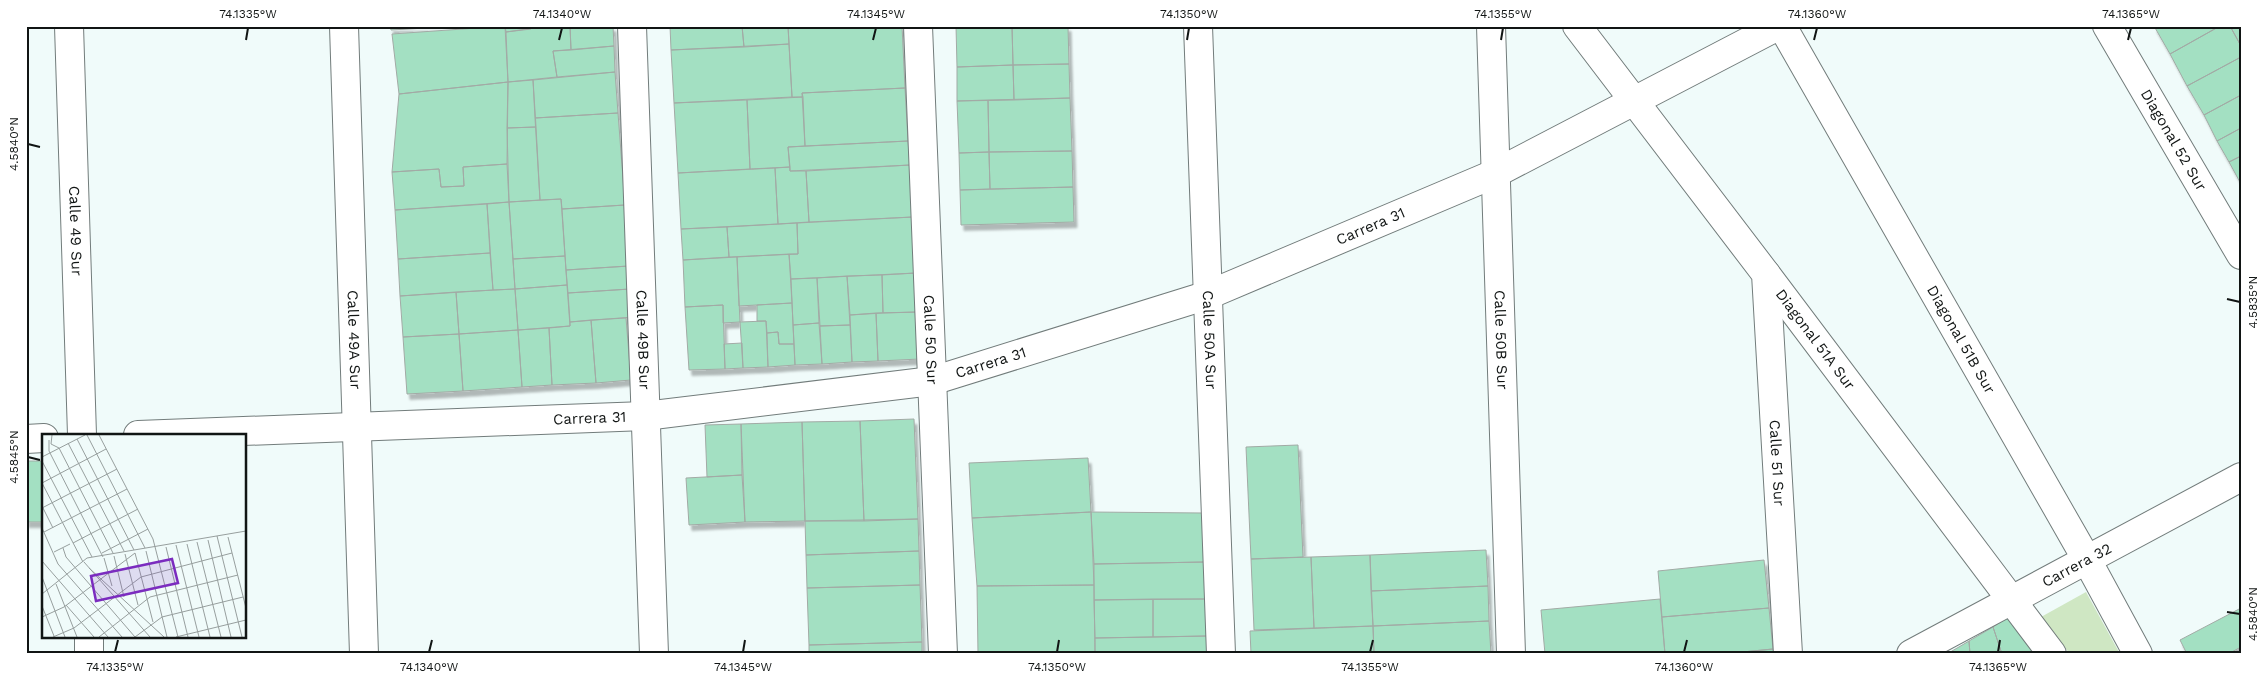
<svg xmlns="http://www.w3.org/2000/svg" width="2267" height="680" font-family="'Work Sans',sans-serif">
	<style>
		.green { fill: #cfe7c3 }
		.building { fill: #a3e0c2; stroke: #a2aaa5; filter: url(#shadow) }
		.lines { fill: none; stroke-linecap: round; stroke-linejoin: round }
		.minor-casing { stroke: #727c7b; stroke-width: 30 }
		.tertiary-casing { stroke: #727c7b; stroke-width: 30 }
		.minor { stroke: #fff; stroke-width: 28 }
		.tertiary { stroke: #fff; stroke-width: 28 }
		.ticks { fill: none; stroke: #111514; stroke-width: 2 }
		.labels { text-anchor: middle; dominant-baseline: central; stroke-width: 4; stroke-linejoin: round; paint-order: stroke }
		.street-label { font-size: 15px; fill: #111514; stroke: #fff }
		.inset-road { fill: none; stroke: #979f9e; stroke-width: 1 }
		.view { fill: #7b2cbf; fill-opacity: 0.15; stroke: #7b2cbf; stroke-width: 2.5 }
		.inset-edge { fill: none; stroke: #111514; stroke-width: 2.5 }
		.neatline { fill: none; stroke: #111514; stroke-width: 2 }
		.ticks-label { font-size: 12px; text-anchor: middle; fill: #111514 }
	</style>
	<defs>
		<filter id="shadow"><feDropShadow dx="3" dy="5.5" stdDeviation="1" flood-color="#0004"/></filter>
	</defs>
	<rect width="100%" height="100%" fill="#f0fbfa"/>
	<path class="green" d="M 2086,592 L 2120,654 L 2070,654 L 2041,617 Z"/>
	<path class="building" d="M 390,26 L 463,26 L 391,30 Z
		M 505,26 L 531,26 L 531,29 L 506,32 Z
		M 505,26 L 508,82 L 399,94 L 392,34 Z
		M 548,26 L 570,26 L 571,50 L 553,51 L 557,77 L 508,82 L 506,32 Z
		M 570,26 L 613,26 L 614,46 L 571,50 Z
		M 670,26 L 742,26 L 744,47 L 671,50 Z
		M 742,26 L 788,26 L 789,44 L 744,47 Z
		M 788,26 L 902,26 L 905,88 L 802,93 L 803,97 L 792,97 Z
		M 956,26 L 1012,26 L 1013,65 L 957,67 Z
		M 1012,26 L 1068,26 L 1069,64 L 1013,65 Z
		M 2154,26 L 2220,26 L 2170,54 Z
		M 2220,26 L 2230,26 L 2241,46 L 2241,57 L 2187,86 L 2170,54 Z
		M 2230,26 L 2241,26 L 2241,46 Z
		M 789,44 L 792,97 L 674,103 L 671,50 Z
		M 614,46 L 615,72 L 557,77 L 553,51 Z
		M 2241,57 L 2241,95 L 2204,115 L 2187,86 Z
		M 1069,64 L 1070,98 L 1014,100 L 1013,65 Z
		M 1013,65 L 1014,100 L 957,101 L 957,67 Z
		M 615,72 L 618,113 L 535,118 L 533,80 Z
		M 533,80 L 536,127 L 507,128 L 508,82 Z
		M 508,82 L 507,164 L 463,167 L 464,186 L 441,187 L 439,169 L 392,172 L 399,94 Z
		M 905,88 L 908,141 L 805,146 L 802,93 Z
		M 2241,95 L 2241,128 L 2217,141 L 2204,115 Z
		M 803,97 L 805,146 L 788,147 L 790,167 L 750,169 L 747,100 Z
		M 1070,98 L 1072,151 L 989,152 L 988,100 Z
		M 747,100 L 750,169 L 678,173 L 674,103 Z
		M 988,100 L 989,152 L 959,153 L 957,101 Z
		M 618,113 L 625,205 L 562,209 L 561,199 L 540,200 L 535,118 Z
		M 536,127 L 540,200 L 509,202 L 507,128 Z
		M 2241,128 L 2241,156 L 2229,162 L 2217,141 Z
		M 908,141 L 910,165 L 790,171 L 788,147 Z
		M 1072,151 L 1073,187 L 990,189 L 989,152 Z
		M 989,152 L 990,189 L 960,190 L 959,153 Z
		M 2241,156 L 2241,184 L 2229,162 Z
		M 507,164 L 509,202 L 395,210 L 392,172 L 439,169 L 441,187 L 464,186 L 463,167 Z
		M 910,165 L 913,217 L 809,222 L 806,171 Z
		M 790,167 L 790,171 L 806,171 L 809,222 L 778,224 L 775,168 Z
		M 775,168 L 778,224 L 681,229 L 678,173 Z
		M 1073,187 L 1074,222 L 961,225 L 960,190 Z
		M 561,199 L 565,256 L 513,259 L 509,202 Z
		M 509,202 L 515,289 L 493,290 L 487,204 Z
		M 487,204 L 490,253 L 398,259 L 395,210 Z
		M 625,205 L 629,266 L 566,270 L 562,209 Z
		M 913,217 L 916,273 L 791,279 L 789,254 L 798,254 L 797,223 Z
		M 797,223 L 798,254 L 729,257 L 727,227 Z
		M 727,227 L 729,257 L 683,260 L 681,229 Z
		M 490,253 L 493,290 L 400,296 L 398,259 Z
		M 789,254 L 792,303 L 739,306 L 737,257 Z
		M 565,256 L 567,285 L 515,289 L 513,259 Z
		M 737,257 L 740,322 L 723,323 L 723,305 L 685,307 L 683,260 Z
		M 629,266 L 630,289 L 568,293 L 566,270 Z
		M 916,273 L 918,312 L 883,313 L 882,275 Z
		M 882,275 L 883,313 L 850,315 L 847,276 Z
		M 847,276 L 850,325 L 820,326 L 817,278 Z
		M 817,278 L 819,323 L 793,325 L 791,279 Z
		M 567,285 L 570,326 L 518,330 L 515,289 Z
		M 515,289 L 518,330 L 459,334 L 456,292 Z
		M 630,289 L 633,317 L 570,322 L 568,293 Z
		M 456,292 L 459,334 L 403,337 L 400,296 Z
		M 792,303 L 794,344 L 779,344 L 778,332 L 767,333 L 766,321 L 757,321 L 757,305 Z
		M 723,305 L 725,369 L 689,370 L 685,307 Z
		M 918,312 L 920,359 L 878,361 L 876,313 Z
		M 876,313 L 878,361 L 852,362 L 850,315 Z
		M 626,318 L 631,380 L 596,383 L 591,320 Z
		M 591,320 L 596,383 L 552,385 L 549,328 L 570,326 L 570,322 Z
		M 766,321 L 768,367 L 743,368 L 740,322 Z
		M 819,323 L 822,364 L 795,365 L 793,325 Z
		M 850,325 L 852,362 L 822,364 L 820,326 Z
		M 549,328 L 552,385 L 522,387 L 518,330 Z
		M 518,330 L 522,387 L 463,391 L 459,334 Z
		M 778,332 L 779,344 L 794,344 L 795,365 L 768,367 L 767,333 Z
		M 459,334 L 463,391 L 407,394 L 403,337 Z
		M 742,343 L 743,368 L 725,369 L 724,344 Z
		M 914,419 L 918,519 L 864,521 L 860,421 Z
		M 860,421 L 864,521 L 805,521 L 802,422 Z
		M 802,422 L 805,521 L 745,522 L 741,424 Z
		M 741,424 L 742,475 L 707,477 L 705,425 Z
		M 1298,445 L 1303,557 L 1251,559 L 1246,447 Z
		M 1088,458 L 1091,512 L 972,518 L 969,463 Z
		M 26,461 L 44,461 L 44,522 L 26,522 Z
		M 742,475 L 745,522 L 689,525 L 686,478 Z
		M 1091,512 L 1094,585 L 977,586 L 972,518 Z
		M 1091,512 L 1204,513 L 1205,562 L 1094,564 Z
		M 918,519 L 919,551 L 806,555 L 805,521 Z
		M 1486,550 L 1488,586 L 1371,591 L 1370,555 Z
		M 919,551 L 920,585 L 807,588 L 806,555 Z
		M 1370,555 L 1373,626 L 1314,628 L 1311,557 Z
		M 1311,557 L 1314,628 L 1254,630 L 1251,559 Z
		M 1764,560 L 1769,608 L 1662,617 L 1658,571 Z
		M 1205,562 L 1205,599 L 1094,600 L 1094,564 Z
		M 920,585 L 922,642 L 809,645 L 807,588 Z
		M 1094,585 L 1095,654 L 978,654 L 977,586 Z
		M 1488,586 L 1489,621 L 1373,626 L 1371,591 Z
		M 1153,599 L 1153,637 L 1095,638 L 1094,600 Z
		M 1153,599 L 1205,599 L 1207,636 L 1153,637 Z
		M 1660,599 L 1665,654 L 1545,654 L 1541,610 Z
		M 1769,608 L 1773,649 L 1722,654 L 1665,654 L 1662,617 Z
		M 2241,608 L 2241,647 L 2228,654 L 2187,654 L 2180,640 Z
		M 2013,614 L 2037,654 L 2002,654 L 1993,627 Z
		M 1489,621 L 1491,654 L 1374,654 L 1373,626 Z
		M 1373,626 L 1374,654 L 1251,654 L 1250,631 Z
		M 1993,627 L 2002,654 L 1970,654 L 1969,641 Z
		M 1207,636 L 1208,654 L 1095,654 L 1095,638 Z
		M 1969,641 L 1970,654 L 1947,654 Z
		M 922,642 L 922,654 L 809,654 L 809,645 Z
		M 1773,649 L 1774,654 L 1722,654 Z"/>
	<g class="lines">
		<defs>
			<g id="minor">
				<path id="s1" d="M 69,26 L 82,435"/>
				<path id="s2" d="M 344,26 L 364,654"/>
				<path id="s3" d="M 632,26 L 654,654"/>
				<path id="s4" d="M 918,26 L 943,654"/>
				<path id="s5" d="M 1198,26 L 1221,654"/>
				<path id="s6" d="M 1491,26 L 1511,654"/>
				<path id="s7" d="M 1782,26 L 2087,560 L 2138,654"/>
				<path id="s8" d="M 2107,26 L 2241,255"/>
				<path id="s9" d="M 1766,274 L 2052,654"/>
				<path id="s10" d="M 138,435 L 645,416 L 932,381 L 1208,295 L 1494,174 L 1778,26"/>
				<path d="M 26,439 L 44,438"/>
				<path d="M 89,636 L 89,654"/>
				<path id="s11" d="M 1911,654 L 2241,477"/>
			</g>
			<g id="tertiary">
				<path id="s12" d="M 1577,26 L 1766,274 L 1788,654"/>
			</g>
		</defs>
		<use href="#minor" class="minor-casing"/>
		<use href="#tertiary" class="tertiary-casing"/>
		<use href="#minor" class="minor"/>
		<use href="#tertiary" class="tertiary"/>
	</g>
	<path class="ticks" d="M 246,40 L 248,28M 559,40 L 562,28M 873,40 L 876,28M 1187,40 L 1189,28M 1501,40 L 1503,28M 1814,40 L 1817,28M 2128,40 L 2131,28M 28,144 L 40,147M 2227,299 L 2240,302M 28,457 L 40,460M 2227,612 L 2240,614M 115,652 L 118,640M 429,652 L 432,640M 743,652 L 745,640M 1057,652 L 1059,640M 1370,652 L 1373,640M 1684,652 L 1687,640M 1998,652 L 2000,640"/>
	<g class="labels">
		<g class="street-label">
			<text stroke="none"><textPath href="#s8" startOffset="132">Diagonal 52 Sur</textPath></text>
			<text stroke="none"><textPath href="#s10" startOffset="1262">Carrera 31</textPath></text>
			<text stroke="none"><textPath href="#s1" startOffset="205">Calle 49 Sur</textPath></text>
			<text stroke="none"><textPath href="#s7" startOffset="361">Diagonal 51B Sur</textPath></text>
			<text stroke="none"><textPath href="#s2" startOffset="314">Calle 49A Sur</textPath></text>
			<text stroke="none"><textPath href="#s3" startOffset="314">Calle 49B Sur</textPath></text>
			<text stroke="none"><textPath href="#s4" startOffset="314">Calle 50 Sur</textPath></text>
			<text stroke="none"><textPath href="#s5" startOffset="314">Calle 50A Sur</textPath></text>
			<text stroke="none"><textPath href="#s6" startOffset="314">Calle 50B Sur</textPath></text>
			<text stroke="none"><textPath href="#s9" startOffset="82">Diagonal 51A Sur</textPath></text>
			<text stroke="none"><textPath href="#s10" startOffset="858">Carrera 31</textPath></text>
			<text stroke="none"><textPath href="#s10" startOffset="452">Carrera 31</textPath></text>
			<text stroke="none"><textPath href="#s12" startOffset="501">Calle 51 Sur</textPath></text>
			<text stroke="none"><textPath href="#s11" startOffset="188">Carrera 32</textPath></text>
		</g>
	</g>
	<g transform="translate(42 434)">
		<rect width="204" height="204" fill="#f0fbfa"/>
		<path class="inset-road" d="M 10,1 L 9,10 L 17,14 L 71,119M 45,1 L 103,114M 57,1 L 111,105 L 136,203M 35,5 L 92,116M 7,6 L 7,17 L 61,123M 26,9 L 82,117M 0,23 L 43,1M 0,27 L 50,123M 0,49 L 41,128M 0,49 L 64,15M 0,72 L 11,94M 0,74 L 75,35M 0,94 L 16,130 L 80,203M 2,98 L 85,55M 175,102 L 200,203M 186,103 L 204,174M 166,106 L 189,203M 155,108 L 179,203M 31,109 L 96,75M 145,110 L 168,203M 134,111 L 157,203M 124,113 L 146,203M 21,114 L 24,123 L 93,203M 104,117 L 125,203M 12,118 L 28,110M 60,119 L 106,95M 83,120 L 96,171M 72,122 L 82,163M 62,124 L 70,152M 0,127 L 66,203M 42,128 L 108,203M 47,134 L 122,203M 0,143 L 23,203M 14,150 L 35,203M 0,160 L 45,124 L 204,97M 24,171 L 52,203M 0,172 L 12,202M 0,183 L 22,173 L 93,119 L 111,188M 11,203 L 32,194 L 99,143 L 190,119M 57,203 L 108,163 L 196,141M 93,203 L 120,183 L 201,163M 134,203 L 204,186"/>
		<path class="view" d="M 130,125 L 136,149 L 54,167 L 49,142 Z"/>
		<rect width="204" height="204" class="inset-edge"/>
	</g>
	<rect width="2267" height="680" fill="none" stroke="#ffffff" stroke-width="55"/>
	<rect x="28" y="28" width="2212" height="624" class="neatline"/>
	<g class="ticks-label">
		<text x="248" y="18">74.1335°W</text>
		<text x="562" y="18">74.1340°W</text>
		<text x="876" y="18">74.1345°W</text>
		<text x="1189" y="18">74.1350°W</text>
		<text x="1503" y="18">74.1355°W</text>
		<text x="1817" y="18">74.1360°W</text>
		<text x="2131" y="18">74.1365°W</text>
		<text transform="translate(14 144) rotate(-90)" y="4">4.5840°N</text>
		<text transform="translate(2253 302) rotate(-90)" y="4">4.5835°N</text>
		<text transform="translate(14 457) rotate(-90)" y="4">4.5845°N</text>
		<text transform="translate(2253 614) rotate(-90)" y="4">4.5840°N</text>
		<text x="115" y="671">74.1335°W</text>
		<text x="429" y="671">74.1340°W</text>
		<text x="743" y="671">74.1345°W</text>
		<text x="1057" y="671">74.1350°W</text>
		<text x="1370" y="671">74.1355°W</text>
		<text x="1684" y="671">74.1360°W</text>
		<text x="1998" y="671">74.1365°W</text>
	</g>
</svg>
